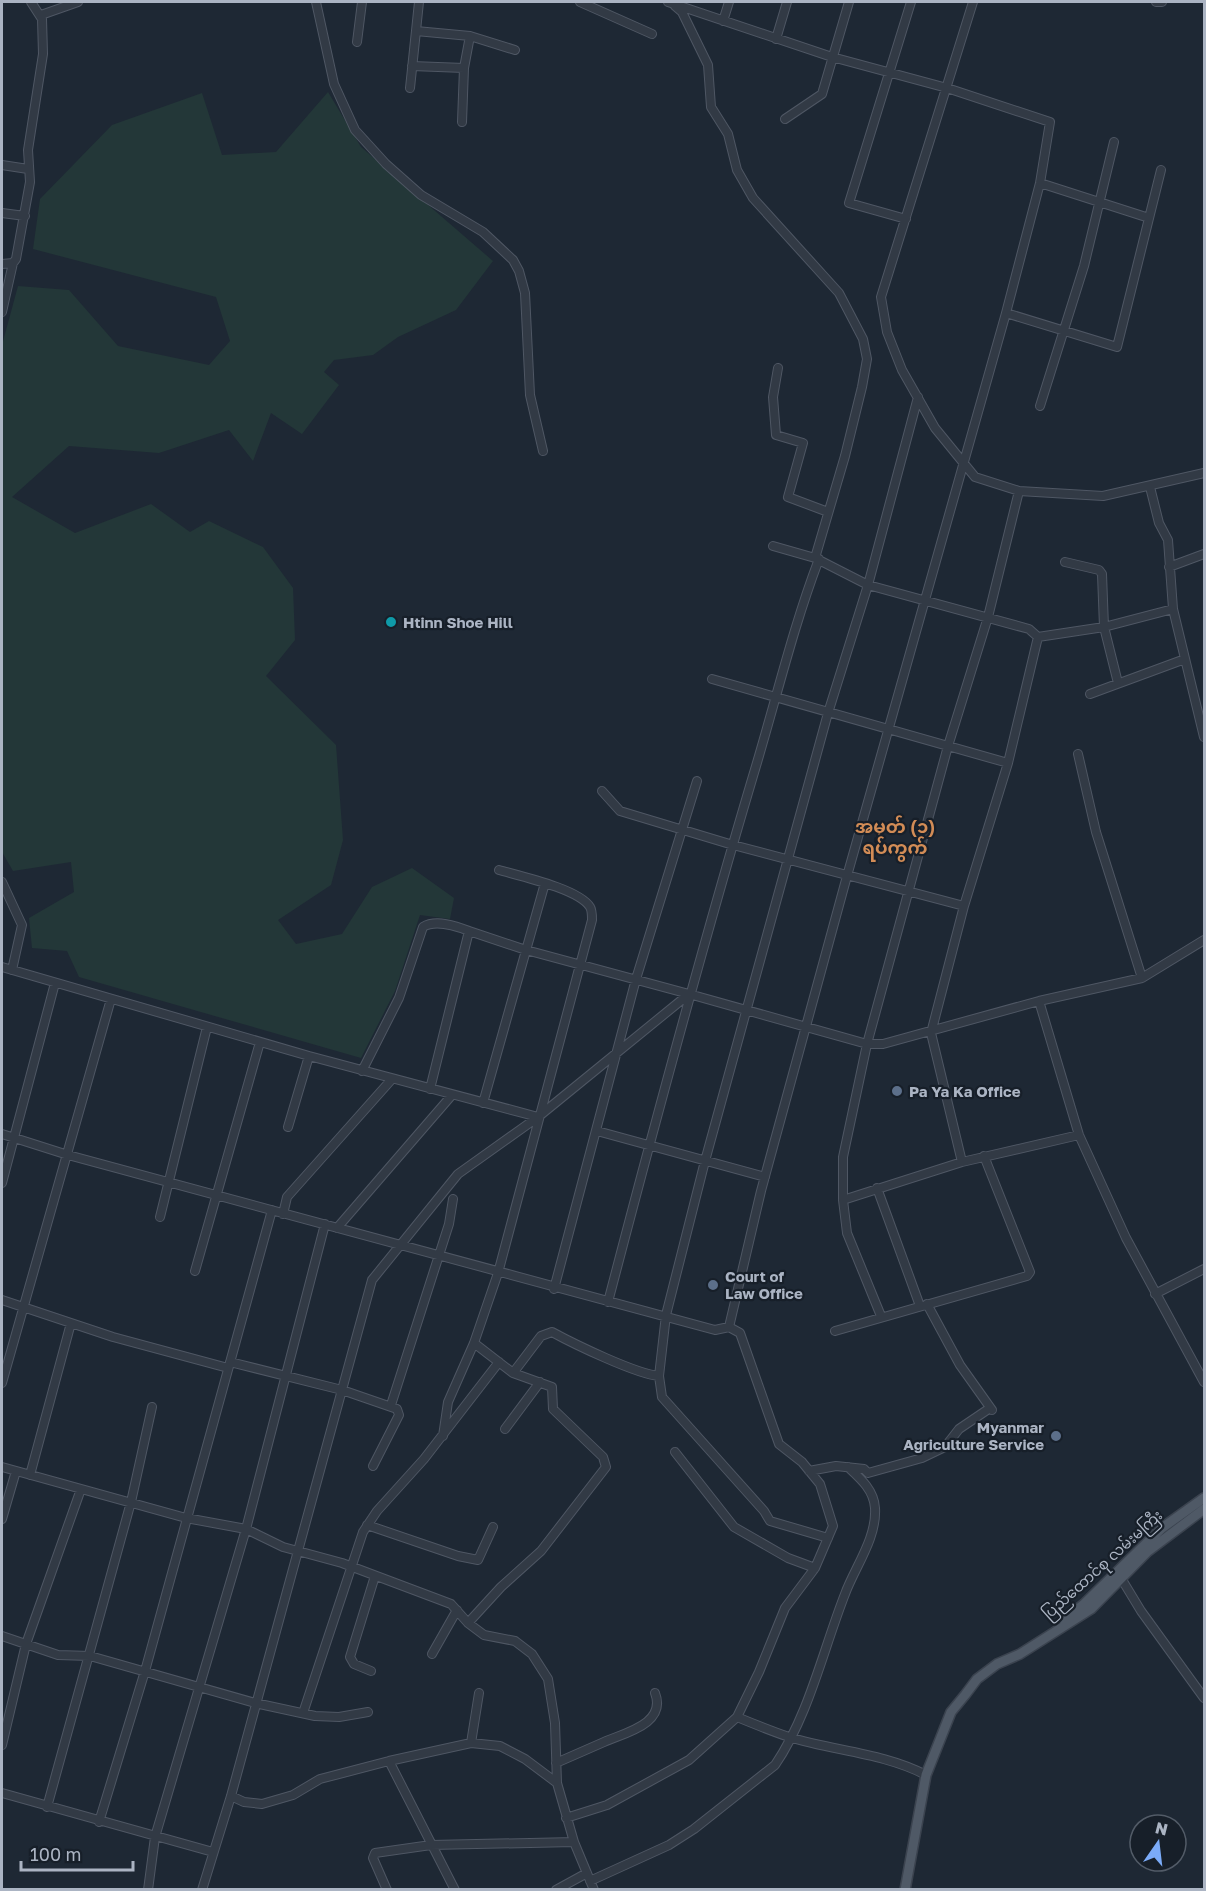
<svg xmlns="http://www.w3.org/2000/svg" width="1206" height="1891" font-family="'Golos Text','Noto Sans Myanmar',sans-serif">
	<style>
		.green { fill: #233738 }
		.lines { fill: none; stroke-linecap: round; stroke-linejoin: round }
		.minor-casing { stroke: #4f5764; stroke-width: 10 }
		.major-casing { stroke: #3b434f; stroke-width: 12 }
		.minor { stroke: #323a45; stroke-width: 8 }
		.major { stroke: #4f5966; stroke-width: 9 }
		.culture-dot { fill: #0f9aa8; stroke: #171f29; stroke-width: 2 }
		.service-dot { fill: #5c6f8a; stroke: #171f29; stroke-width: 2 }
		.labels { text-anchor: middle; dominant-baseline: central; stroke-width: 4.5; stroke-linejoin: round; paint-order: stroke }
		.poi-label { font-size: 15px; font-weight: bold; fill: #abb4c3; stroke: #171f29; text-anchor: start }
		.street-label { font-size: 15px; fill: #abb4c3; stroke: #171f29 }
		.quarter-label { font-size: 18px; font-weight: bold; fill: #d28c56; stroke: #171f29 }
	</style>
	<rect width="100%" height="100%" fill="#1e2834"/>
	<path class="green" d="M 328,92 L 361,147 L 493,261 L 456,310 L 398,337 L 373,355 L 334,360 L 324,372 L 339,385 L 302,434 L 271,413 L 253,461 L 229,430 L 159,453 L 69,446 L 12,497 L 75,533 L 151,504 L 190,532 L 209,521 L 263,547 L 293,588 L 295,640 L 266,676 L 336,745 L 343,840 L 331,885 L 278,920 L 296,944 L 342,934 L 372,887 L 412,868 L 454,898 L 450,919 L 420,915 L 395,991 L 361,1058 L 79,977 L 67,951 L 32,948 L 29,918 L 74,892 L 71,862 L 13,871 L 2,852 L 2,345 L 18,286 L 69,290 L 118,346 L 209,365 L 230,341 L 216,297 L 33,249 L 40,199 L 112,125 L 202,93 L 222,155 L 276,152 Z"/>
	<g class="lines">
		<defs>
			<path id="minor" d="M 316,2 L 334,84 L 355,130 L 386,164 L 421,195 L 483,232 L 513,260 L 519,271 L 525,293 L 530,395 L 543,451
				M 580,2 L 652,34
				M 973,2 L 881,297 L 887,332 L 902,370 L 935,428 L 975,477 L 1019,491 L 1103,496 L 1204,473
				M 1156,2 L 1162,2
				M 675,6 L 682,12 L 708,65 L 711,107 L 728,134 L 737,170 L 753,198 L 839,293 L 863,339 L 867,359 L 862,387 L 845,456 L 815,558 L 868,585 L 1029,629 L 1038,637 L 1008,763 L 964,906 L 931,1033 L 962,1162
				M 41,15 L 78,2
				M 723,21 L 729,2
				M 416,31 L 470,36 L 515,50
				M 776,39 L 787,2
				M 357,42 L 362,2
				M 412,66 L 464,68
				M 410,88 L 419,2
				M 785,119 L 822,94 L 849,2
				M 462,122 L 464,68 L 470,36
				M 2,165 L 28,169
				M 1040,183 L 1149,218
				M 2,213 L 25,216
				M 906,219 L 849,203 L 911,2
				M 2,264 L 13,263 L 16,259 L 30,182 L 28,150 L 43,54 L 42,19 L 31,2
				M 2,312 L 13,263
				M 1006,313 L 1117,347 L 1161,170
				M 778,368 L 773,397 L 776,435 L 803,443 L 788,497 L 828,512
				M 1040,406 L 1084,266 L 1114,142
				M 1150,487 L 1159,523 L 1168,540 L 1173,609 L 1204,737
				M 773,546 L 815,558
				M 1065,562 L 1099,570 L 1102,574 L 1104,627 L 1118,683
				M 1169,567 L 1204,554
				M 1038,637 L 1104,627 L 1173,609
				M 712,679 L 1008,763
				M 1090,694 L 1185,659
				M 1078,754 L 1096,832 L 1142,978
				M 602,791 L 620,811 L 733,845 L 964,906
				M 2,882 L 22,925 L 12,970
				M 2,967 L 309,1056 L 538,1117
				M 1039,1001 L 1079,1135 L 1126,1238 L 1204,1382
				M 362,1071 L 399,998 L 423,927 C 436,919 456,926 469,931
				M 430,1089 L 469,931 L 526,950 L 689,994
				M 483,1103 L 545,883
				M 288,1127 L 309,1056
				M 597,1131 L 765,1177
				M 2,1134 L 68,1155 L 715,1330 L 729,1327 L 761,1191 L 847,876 L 1006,313 L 1040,183 L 1050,122 L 947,88 L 832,57 L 668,2
				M 2,1183 L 55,983
				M 877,1188 L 920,1306
				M 843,1200 L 962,1162 L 1079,1135
				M 283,1214 L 287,1197 L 392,1079
				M 160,1217 L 207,1027
				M 337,1228 L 452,1095
				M 195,1271 L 260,1042
				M 554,1289 L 636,979 L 697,781
				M 1155,1294 L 1204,1269
				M 2,1300 L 113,1337 L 228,1368
				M 608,1302 C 654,1126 701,951 753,776 C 775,704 792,630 819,559
				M 927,1304 L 960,1365 L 992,1410
				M 881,1316 L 847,1233 L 843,1200 L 843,1157 L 867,1044 L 948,746 L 988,617 L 1019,491
				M 835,1331 L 1027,1276 L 1030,1272 L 984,1156
				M 474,1343 L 513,1373 L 541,1336 L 552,1332 C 574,1344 636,1374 659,1376
				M 230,1362 L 342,1390 L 397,1409 L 399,1415 L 373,1466
				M 2,1383 L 111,999
				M 391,1405 L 449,1224 L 453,1199
				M 505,1429 L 540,1382
				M 443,1436 L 448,1402 L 474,1343 L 498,1273 L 592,920 C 592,916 592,910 590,907 C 579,889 520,876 499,870
				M 675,1452 L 734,1527 L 788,1558 L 815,1568
				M 2,1467 L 186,1518 L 246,1529 L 283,1547 L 342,1563 L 451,1604 L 468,1623 L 484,1635 L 515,1641 L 532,1654 L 548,1679 L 555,1723 L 557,1783
				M 809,1471 L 836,1466 L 864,1469 L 868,1473 L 922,1458 L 945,1447 L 959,1429 L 990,1408
				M 30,1475 L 71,1323
				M 2,1519 L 16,1471
				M 367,1525 L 458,1556 L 478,1560 L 493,1527
				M 828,1538 L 770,1521 L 764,1511 L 662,1397 L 659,1376 L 666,1315 L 705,1161 L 828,713 L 868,585 L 918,397
				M 1121,1578 L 1141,1611 L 1204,1698
				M 468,1623 L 501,1587 L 541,1551 L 606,1467 L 603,1457 L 553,1409 L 552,1387 L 513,1373
				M 2,1636 L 58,1655 L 90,1656 L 255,1703 L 315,1716 L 339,1717 L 368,1712
				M 432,1654 L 457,1610
				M 371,1671 L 354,1664 L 350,1657 L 375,1576
				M 303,1713 L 363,1532 L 377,1511 L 424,1459 L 499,1362
				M 737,1717 C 754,1724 771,1731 789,1737 C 834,1751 884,1753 926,1775
				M 471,1743 L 479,1693
				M 2,1745 L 26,1644 L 81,1489
				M 389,1761 L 455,1890
				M 556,1763 C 572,1756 588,1749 604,1742 C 624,1733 667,1724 655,1693
				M 2,1793 L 213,1852
				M 231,1796 L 244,1802 L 262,1804 L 293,1795 L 320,1779 L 389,1761 L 471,1743 L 500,1746 L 525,1759 L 557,1783 L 574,1842 L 594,1890
				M 47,1807 L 131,1502 L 152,1407
				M 566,1818 L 607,1805 L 689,1760 L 737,1717 L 759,1672 L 785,1608 L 815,1568 L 833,1526 L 820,1484 L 802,1462 L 779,1444 L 740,1333 L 729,1327
				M 99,1822 L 145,1671 L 272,1210
				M 590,1881 L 669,1845 L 694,1829 L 775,1765 C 809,1715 823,1650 845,1594 C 855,1567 877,1538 875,1508 C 874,1490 860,1478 848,1467
				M 148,1890 L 155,1837 L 246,1529 L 325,1224
				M 202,1890 L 231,1796 L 372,1280 L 458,1174 L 538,1117 L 689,994 L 867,1044 L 883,1044 L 1039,1001 L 1142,978 L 1204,940
				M 387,1890 L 373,1858 L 375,1853 L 431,1845 L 574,1842
				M 556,1890 L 587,1873"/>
			<path id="major" d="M 1064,1620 L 1084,1604 L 1162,1528 L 1204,1498
				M 905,1890 L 926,1775 L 951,1712 L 965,1695 L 977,1679 L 997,1664 L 1020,1654 L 1091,1609 L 1147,1552 L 1204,1509"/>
		</defs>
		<use href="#minor" class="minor-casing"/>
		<use href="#major" class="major-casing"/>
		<use href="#minor" class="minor"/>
		<use href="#major" class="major"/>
	</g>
	<circle class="culture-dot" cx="391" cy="622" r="6"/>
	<g class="service-dot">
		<circle cx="897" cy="1091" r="6"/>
		<circle cx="713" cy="1285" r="6"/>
		<circle cx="1056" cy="1436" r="6"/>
	</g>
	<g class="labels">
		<g class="poi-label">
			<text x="403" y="622">Htinn Shoe Hill</text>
			<text x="909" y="1091">Pa Ya Ka Office</text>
			<text x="725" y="1276">Court of<tspan x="725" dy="17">Law Office</tspan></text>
			<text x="1044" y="1427" text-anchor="end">Myanmar<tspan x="1044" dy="17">Agriculture Service</tspan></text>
		</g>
		<g class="street-label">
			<text transform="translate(1102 1564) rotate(-42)">ပြည်ထောင်စု လမ်းမကြီး</text>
		</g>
		<g class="quarter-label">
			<text x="895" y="826">အမှတ် (၁)<tspan x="895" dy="21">ရပ်ကွက်</tspan></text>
		</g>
	</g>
	<rect width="1206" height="1891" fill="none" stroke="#abb4c3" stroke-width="6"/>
	<g transform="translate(1158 1843) rotate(14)"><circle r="28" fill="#171f29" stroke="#525b67" stroke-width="1.5"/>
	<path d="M0-4.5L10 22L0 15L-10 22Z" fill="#7babf8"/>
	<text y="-9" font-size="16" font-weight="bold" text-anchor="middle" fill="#abb4c3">N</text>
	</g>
	<path d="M21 1861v9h112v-9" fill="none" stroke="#abb4c3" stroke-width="3"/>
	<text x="30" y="1861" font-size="18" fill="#abb4c3" stroke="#171f29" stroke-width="4.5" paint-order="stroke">100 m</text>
</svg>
